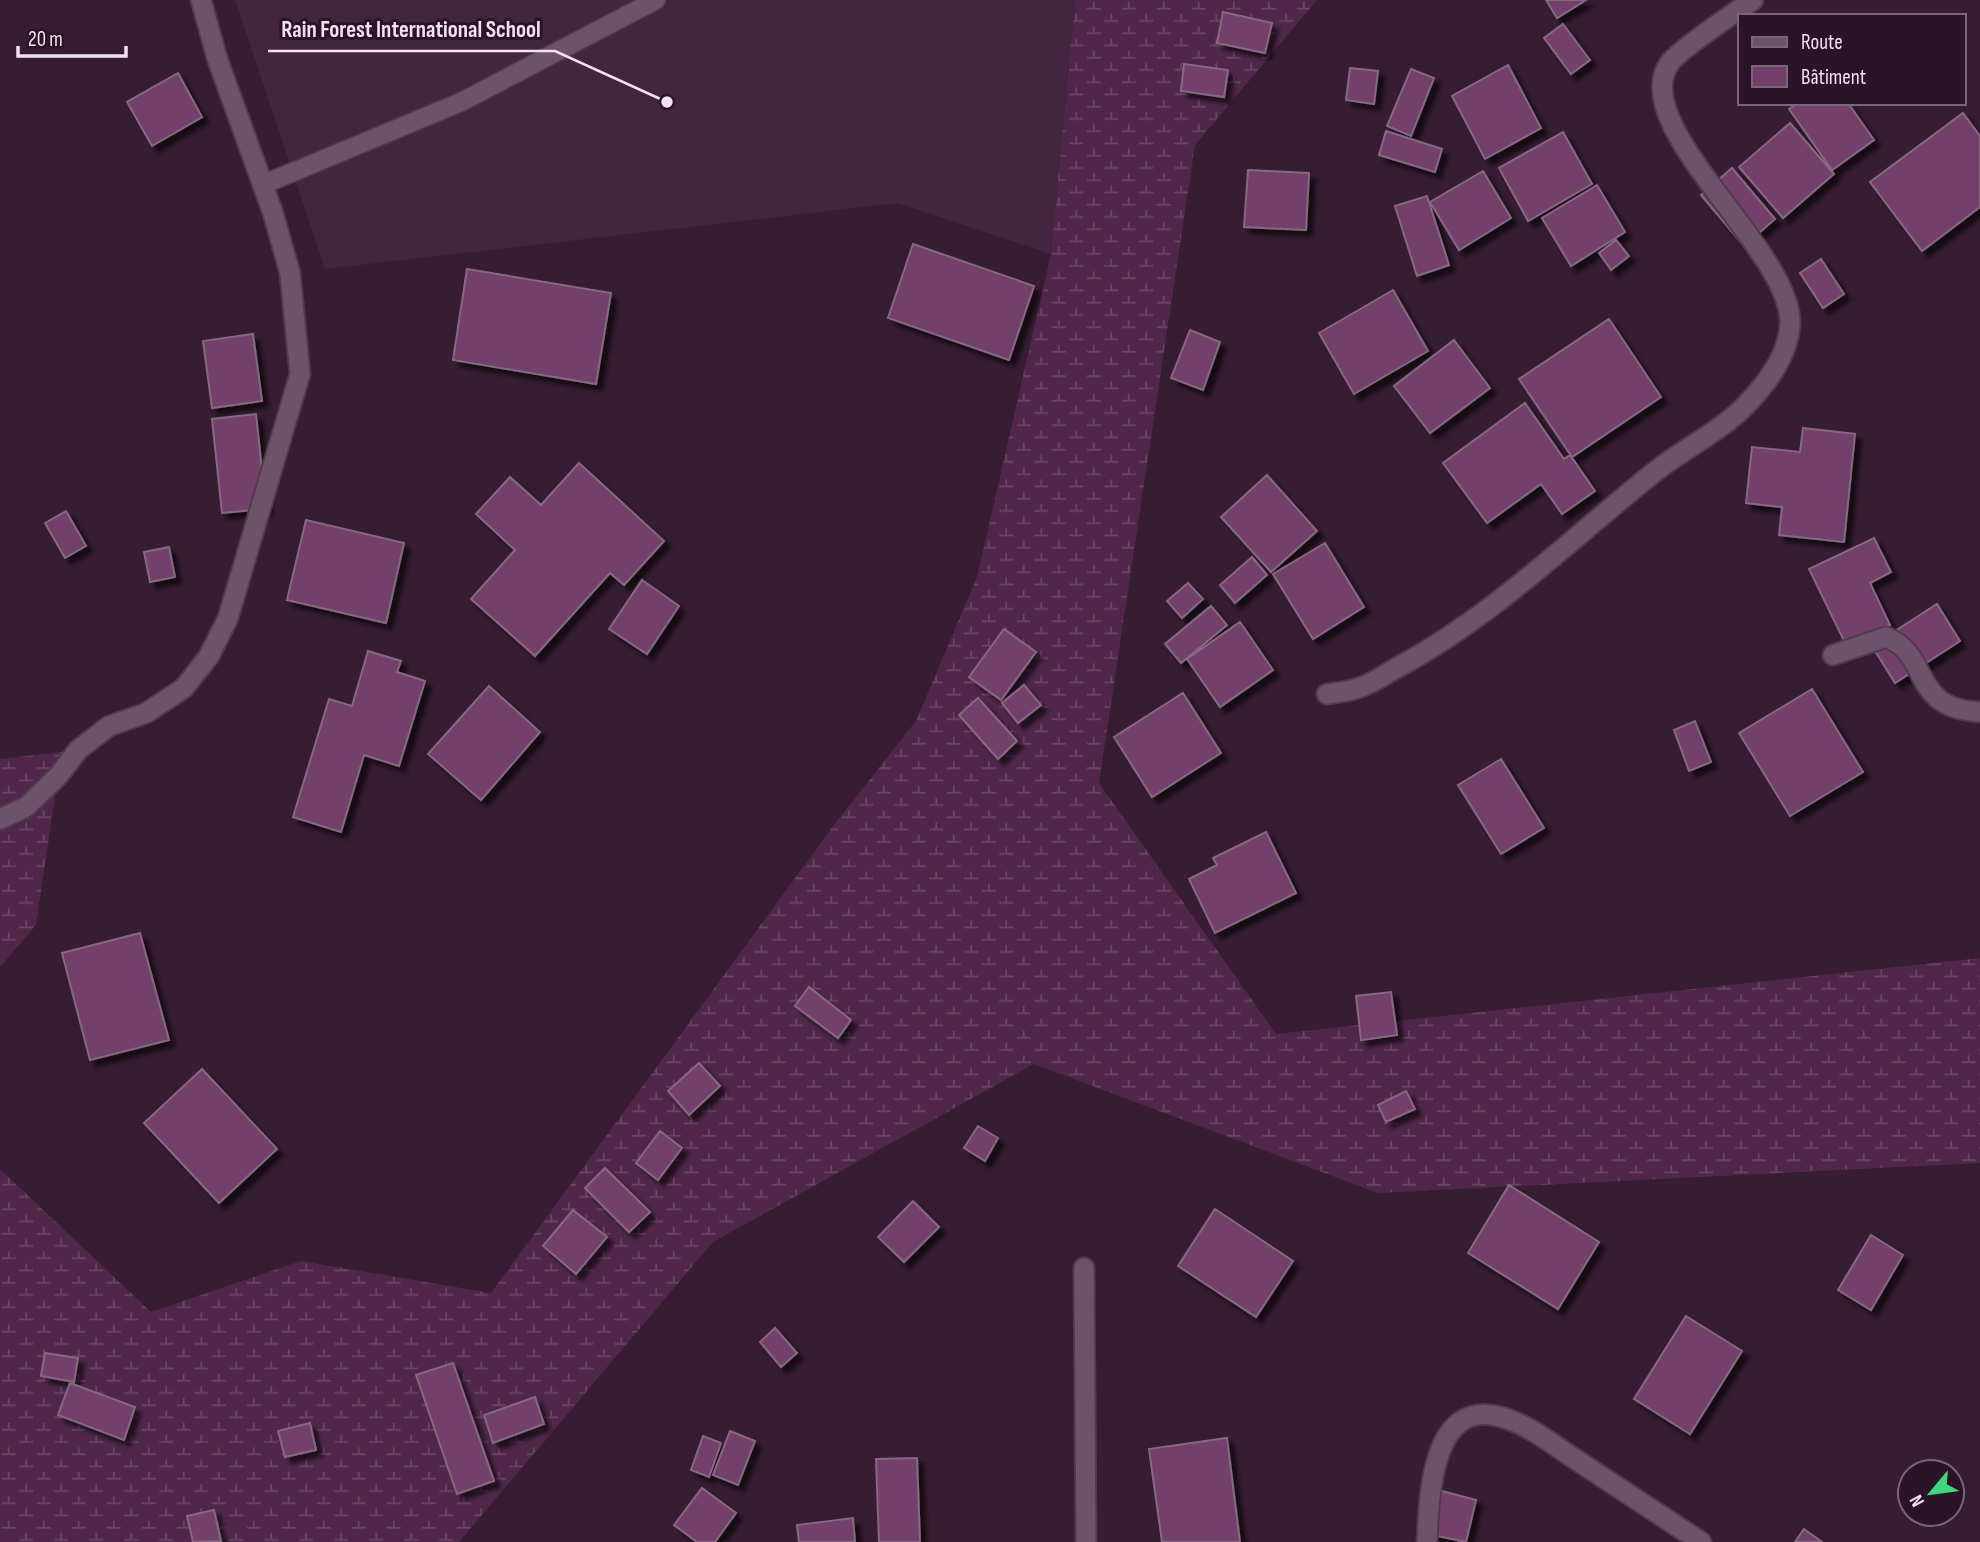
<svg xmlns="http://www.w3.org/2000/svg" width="1980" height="1542" font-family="'Sofia Sans Condensed',sans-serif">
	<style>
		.built { fill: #42253e }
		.wetland { fill: url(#wetland-marsh) }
		.building { fill: #723f6a; stroke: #866981; stroke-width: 2; filter: url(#shadow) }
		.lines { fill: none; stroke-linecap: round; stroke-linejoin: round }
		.service-casing { stroke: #503b4d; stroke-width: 21 }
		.minor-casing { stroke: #503b4d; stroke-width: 23 }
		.service { stroke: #6e5269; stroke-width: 18 }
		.minor { stroke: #6e5269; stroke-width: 19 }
		.leader { fill: none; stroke: #f3e2f0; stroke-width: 2.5 }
		.callout-dot { fill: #f3e2f0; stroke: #2b1428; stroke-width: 2.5 }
		.callout-label { font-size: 23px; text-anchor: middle; font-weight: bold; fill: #f3e2f0; stroke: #2b1428; stroke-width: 6; stroke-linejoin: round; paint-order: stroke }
	</style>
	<defs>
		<pattern id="wetland-marsh" width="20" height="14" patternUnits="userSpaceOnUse" patternTransform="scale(1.75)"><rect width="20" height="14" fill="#50274a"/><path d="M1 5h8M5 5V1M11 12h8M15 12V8" fill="none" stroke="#6a4664"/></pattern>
		<filter id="shadow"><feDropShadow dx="6" dy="6" stdDeviation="2" flood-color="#0009"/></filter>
	</defs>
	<rect width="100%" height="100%" fill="#361d32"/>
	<path class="built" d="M 235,0 L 1075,0 L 1051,254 L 898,203 L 325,269 Z"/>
	<path class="wetland" d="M 1075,0 L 1317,0 L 1195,145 L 1099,783 L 1276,1034 L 1980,958 L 1980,1163 L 1378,1193 L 1034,1064 L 713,1242 L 459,1542 L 0,1542 L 0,1169 L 151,1312 L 301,1261 L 491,1293 L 837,821 L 916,721 L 977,577 L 1051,254 Z
		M 78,750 L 58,776 L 36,925 L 0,967 L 0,759 Z"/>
	<path class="building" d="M 1546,0 L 1586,0 L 1557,18 Z
		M 1223,12 L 1272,23 L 1265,53 L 1217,43 Z
		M 1563,24 L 1590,60 L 1571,74 L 1544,38 Z
		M 1184,64 L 1228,70 L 1224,97 L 1181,91 Z
		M 1508,65 L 1541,128 L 1485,159 L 1452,96 Z
		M 1350,68 L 1378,71 L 1374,104 L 1346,100 Z
		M 1411,69 L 1434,78 L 1411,136 L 1387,126 Z
		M 178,73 L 202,117 L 152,146 L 127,102 Z
		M 1798,103 L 1848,103 L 1874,140 L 1832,170 L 1789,109 Z
		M 1963,113 L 1980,136 L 1980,207 L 1922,251 L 1870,182 Z
		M 1790,123 L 1834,174 L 1783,218 L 1739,167 Z
		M 1386,131 L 1442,149 L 1435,172 L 1379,155 Z
		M 1563,132 L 1592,184 L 1528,221 L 1499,168 Z
		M 1732,168 L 1775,219 L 1744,246 L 1701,195 Z
		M 1248,170 L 1309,173 L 1306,230 L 1244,227 Z
		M 1483,171 L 1511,218 L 1459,250 L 1430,202 Z
		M 1597,185 L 1625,232 L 1571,266 L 1542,218 Z
		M 1427,196 L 1449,265 L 1417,276 L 1395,206 Z
		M 1616,240 L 1629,256 L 1611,270 L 1599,253 Z
		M 913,244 L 1034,286 L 1009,360 L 888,318 Z
		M 1821,259 L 1844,294 L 1823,308 L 1800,273 Z
		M 467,269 L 611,293 L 596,384 L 453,360 Z
		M 1393,290 L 1428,351 L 1354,394 L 1319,333 Z
		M 1609,319 L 1661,397 L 1572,457 L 1519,379 Z
		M 1190,330 L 1220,342 L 1203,390 L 1171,378 Z
		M 253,334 L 262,401 L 212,408 L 203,341 Z
		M 1454,340 L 1490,388 L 1430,433 L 1394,386 Z
		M 1525,403 L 1564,459 L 1570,455 L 1595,491 L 1562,514 L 1541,484 L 1487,523 L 1443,463 Z
		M 256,414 L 266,509 L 222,513 L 212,419 Z
		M 1803,428 L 1855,434 L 1844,542 L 1779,535 L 1782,507 L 1746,503 L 1752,447 L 1800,452 Z
		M 579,463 L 664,541 L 624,585 L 610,573 L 535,656 L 471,599 L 515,550 L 476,514 L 510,477 L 541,505 Z
		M 1267,475 L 1317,531 L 1271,572 L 1221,517 Z
		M 66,511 L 86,546 L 65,558 L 45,523 Z
		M 306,520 L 404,543 L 386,623 L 287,600 Z
		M 1874,538 L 1891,572 L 1870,583 L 1890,625 L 1847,647 L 1809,569 Z
		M 1325,543 L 1364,607 L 1313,639 L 1273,574 Z
		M 169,547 L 175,577 L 150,582 L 144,552 Z
		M 1252,557 L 1267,575 L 1235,603 L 1220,585 Z
		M 642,580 L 679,606 L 647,654 L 609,629 Z
		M 1188,583 L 1203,599 L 1182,618 L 1167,601 Z
		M 1937,604 L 1960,641 L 1895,683 L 1872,646 Z
		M 1211,606 L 1227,625 L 1181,663 L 1165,644 Z
		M 1240,622 L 1273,670 L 1220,707 L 1187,659 Z
		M 1004,629 L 1036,652 L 1001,700 L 969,677 Z
		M 368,651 L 401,661 L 397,672 L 425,681 L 399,766 L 364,755 L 341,832 L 293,817 L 329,699 L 352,706 Z
		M 1024,685 L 1041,705 L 1018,723 L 1002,703 Z
		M 489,686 L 540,732 L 481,800 L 428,754 Z
		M 1812,689 L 1863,772 L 1790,816 L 1739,733 Z
		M 1183,693 L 1221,753 L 1152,797 L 1114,737 Z
		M 978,698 L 1017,741 L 998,759 L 959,715 Z
		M 1695,721 L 1711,762 L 1689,771 L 1674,730 Z
		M 1501,759 L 1544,828 L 1501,854 L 1458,785 Z
		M 1266,832 L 1296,893 L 1215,933 L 1189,879 L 1217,865 L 1213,858 Z
		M 140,933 L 169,1040 L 90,1060 L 62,953 Z
		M 809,987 L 851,1020 L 838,1038 L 795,1006 Z
		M 1391,992 L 1397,1035 L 1361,1040 L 1356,996 Z
		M 699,1063 L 720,1086 L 689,1115 L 668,1091 Z
		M 202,1069 L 277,1149 L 219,1203 L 144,1123 Z
		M 1406,1091 L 1415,1109 L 1386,1122 L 1378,1105 Z
		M 978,1126 L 998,1138 L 985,1161 L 964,1148 Z
		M 660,1131 L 682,1148 L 658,1180 L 636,1163 Z
		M 605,1168 L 650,1212 L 629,1232 L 585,1188 Z
		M 1509,1185 L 1599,1242 L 1558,1309 L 1468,1253 Z
		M 913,1201 L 939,1227 L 904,1262 L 878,1237 Z
		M 1215,1209 L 1293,1261 L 1256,1317 L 1178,1266 Z
		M 573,1210 L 607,1237 L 576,1274 L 543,1246 Z
		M 1871,1235 L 1903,1255 L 1871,1310 L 1838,1290 Z
		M 1686,1316 L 1742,1351 L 1690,1434 L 1634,1399 Z
		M 775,1328 L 797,1353 L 781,1367 L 760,1342 Z
		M 45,1353 L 78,1358 L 74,1382 L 41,1376 Z
		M 453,1363 L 494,1481 L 457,1494 L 416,1375 Z
		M 70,1383 L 135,1407 L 124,1440 L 58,1415 Z
		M 535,1397 L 544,1424 L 493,1443 L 484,1415 Z
		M 310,1423 L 316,1450 L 285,1457 L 278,1431 Z
		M 730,1431 L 755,1441 L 738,1485 L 713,1475 Z
		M 703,1436 L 721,1443 L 709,1477 L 691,1470 Z
		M 1227,1438 L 1240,1542 L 1162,1542 L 1149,1449 Z
		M 917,1458 L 920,1542 L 879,1542 L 876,1459 Z
		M 702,1488 L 736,1513 L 715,1542 L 697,1542 L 674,1525 Z
		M 1438,1490 L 1476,1500 L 1466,1542 L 1428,1534 Z
		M 214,1510 L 221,1541 L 193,1542 L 187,1516 Z
		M 853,1518 L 855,1542 L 799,1542 L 797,1525 Z
		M 1804,1529 L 1822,1542 L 1795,1542 Z"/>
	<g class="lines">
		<defs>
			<path id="service" d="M 262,185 L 461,102 L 656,0"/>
			<path id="minor" d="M 1833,655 L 1886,637 C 1933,656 1908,708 1980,712
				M 1327,694 C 1337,692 1349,692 1358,688 C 1373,684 1387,673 1400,666 C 1494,615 1570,540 1652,474 C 1681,450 1720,432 1746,405 C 1767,383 1789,355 1790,323 C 1792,251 1627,126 1669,64 C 1678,50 1737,11 1753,0
				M 0,819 L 26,807 L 58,776 L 78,750 L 109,726 L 146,713 L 184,688 L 209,656 L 228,618 L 300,374 L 290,273 L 273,213 L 217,58 L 201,0
				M 1084,1268 L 1086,1542
				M 1427,1542 C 1429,1498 1431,1397 1501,1417 C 1528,1424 1552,1444 1575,1459 C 1617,1487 1659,1514 1701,1542"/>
		</defs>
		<use href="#service" class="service-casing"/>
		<use href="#minor" class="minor-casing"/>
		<use href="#service" class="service"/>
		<use href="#minor" class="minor"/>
	</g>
	<path class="leader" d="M667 102L555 51H268"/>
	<circle class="callout-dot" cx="667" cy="102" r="7"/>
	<g class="callout-label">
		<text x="411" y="37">Rain Forest International School</text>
	</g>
	<rect x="1738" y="14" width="228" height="91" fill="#2b1428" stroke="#7b6678" stroke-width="2"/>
	<rect x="1752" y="37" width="35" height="10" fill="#6e5269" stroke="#7b6678" stroke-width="2"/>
	<text x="1801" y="49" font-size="21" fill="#f3e2f0">Route</text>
	<rect x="1752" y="66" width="35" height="21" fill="#723f6a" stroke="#7b6678" stroke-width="2"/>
	<text x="1801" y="84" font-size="21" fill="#f3e2f0">Bâtiment</text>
	<g transform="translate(1931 1493) rotate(241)"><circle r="33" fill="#2b1428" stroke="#7b6678" stroke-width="2"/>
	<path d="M0-5L12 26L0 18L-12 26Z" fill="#3fd77d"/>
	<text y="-10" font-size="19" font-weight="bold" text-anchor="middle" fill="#f3e2f0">N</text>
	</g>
	<path d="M18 46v10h108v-10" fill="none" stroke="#f3e2f0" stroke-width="3.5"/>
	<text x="28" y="46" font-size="21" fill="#f3e2f0" stroke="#2b1428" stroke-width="5" paint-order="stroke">20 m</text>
</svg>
